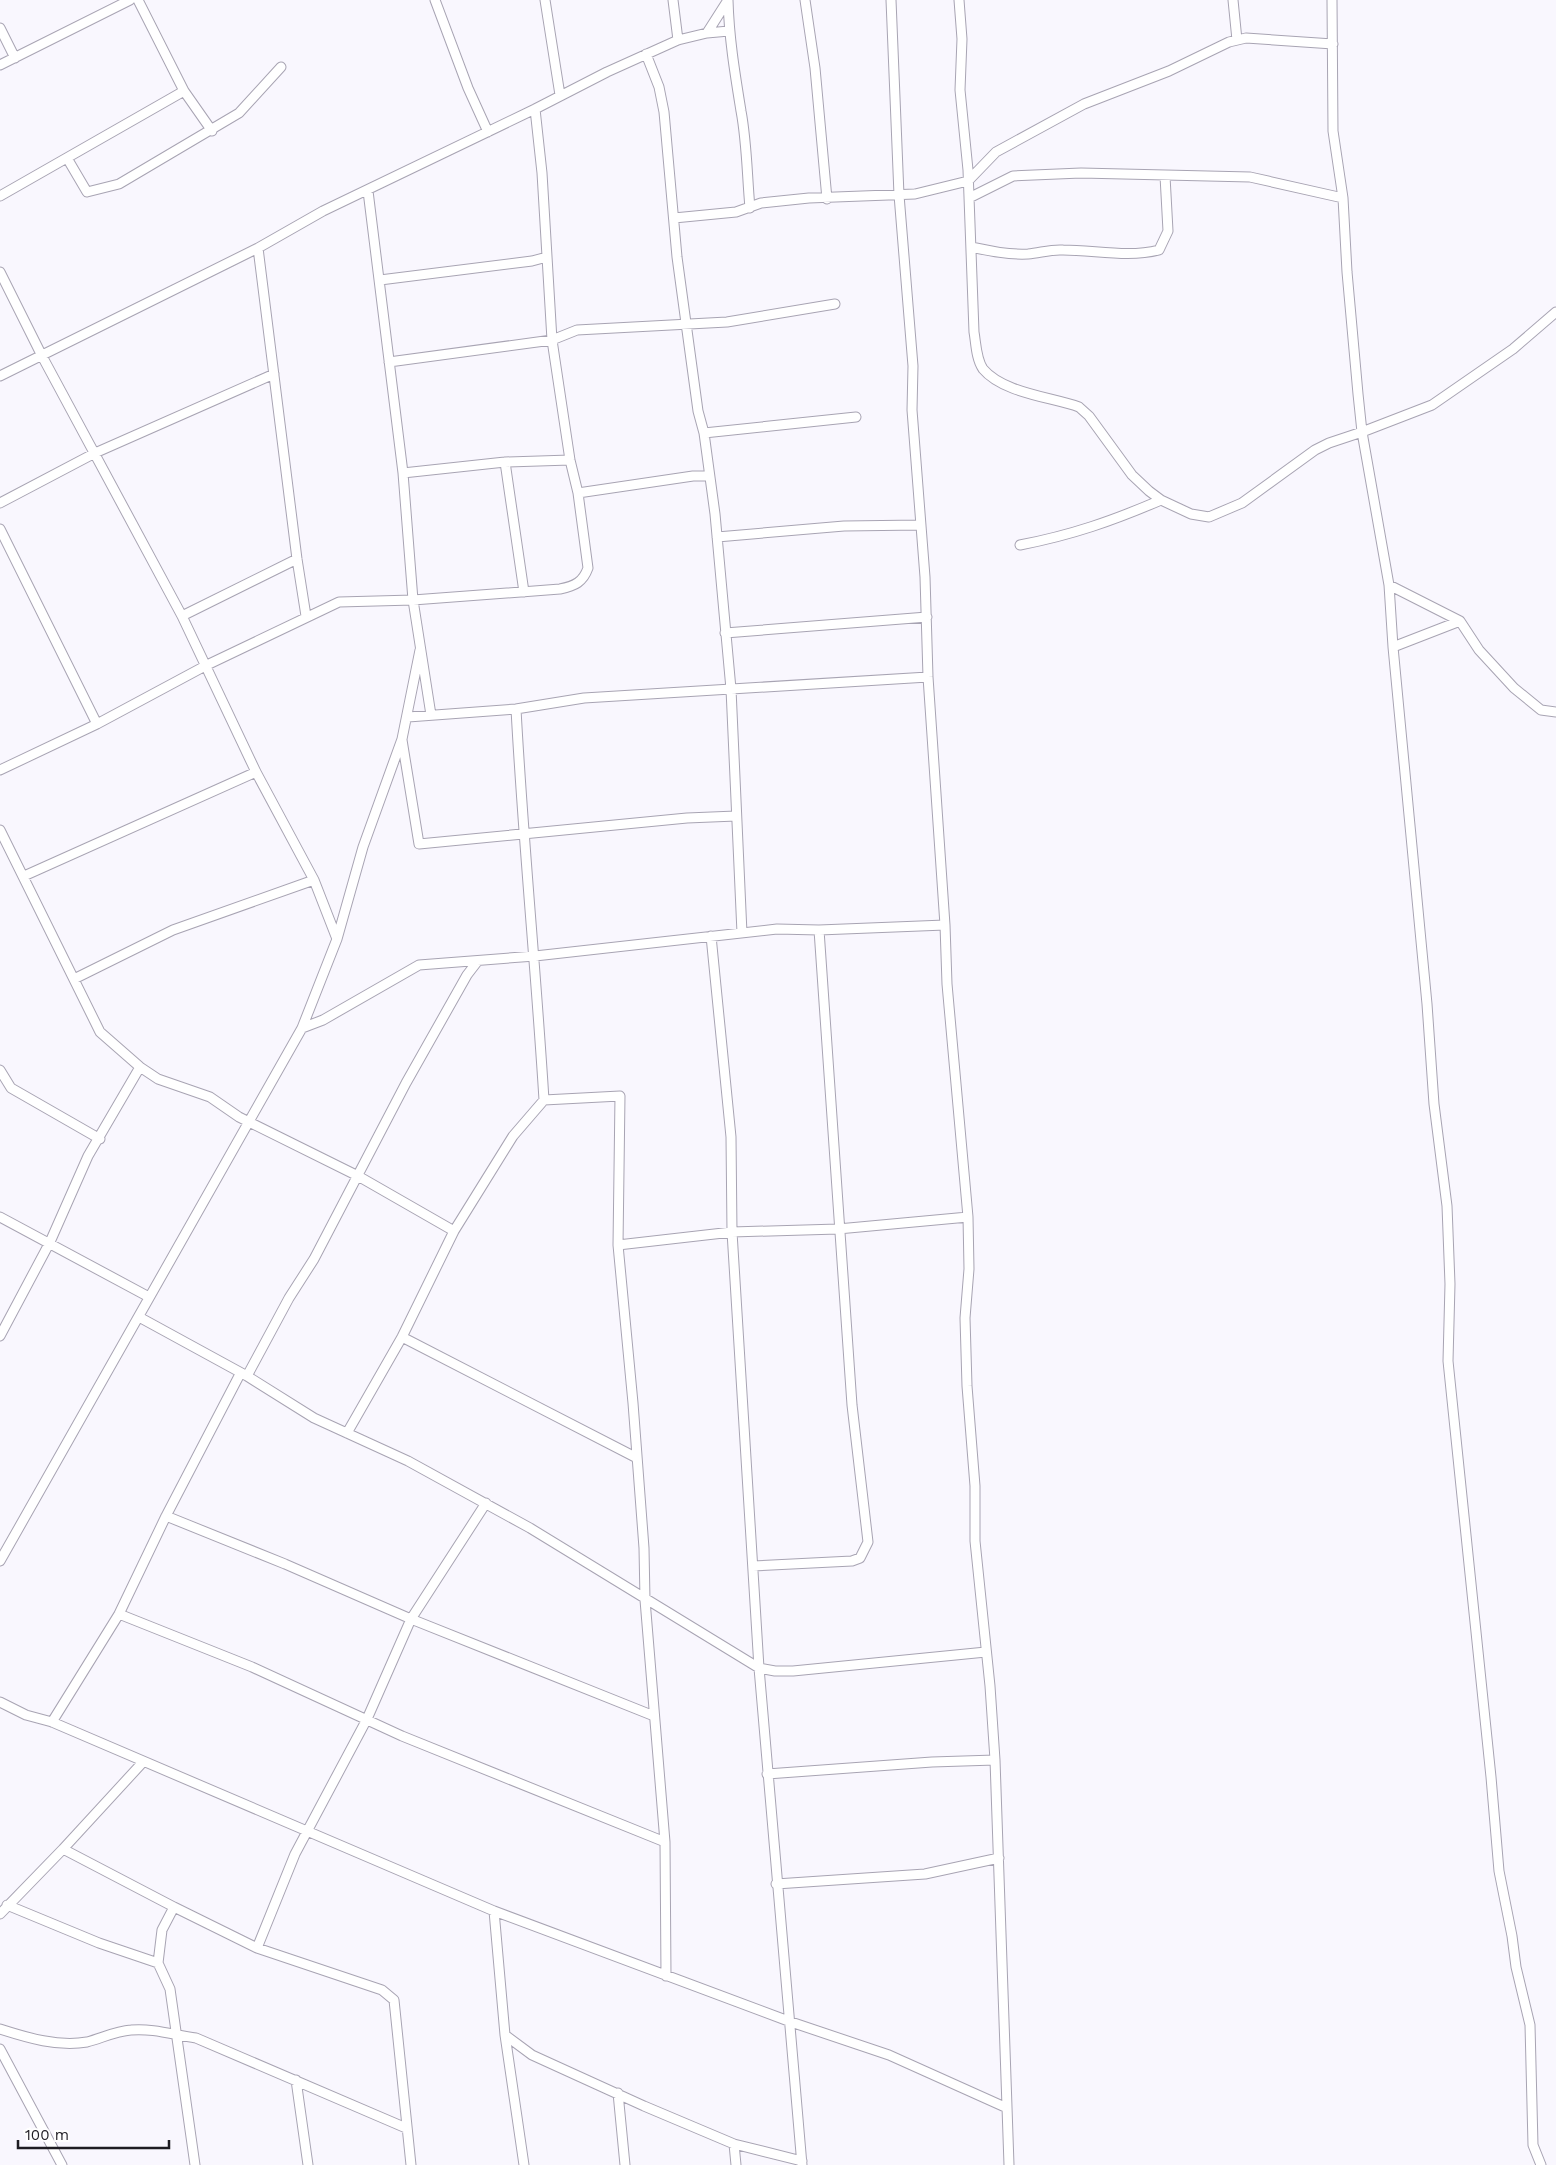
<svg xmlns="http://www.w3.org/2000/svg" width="1556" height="2165" font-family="'Work Sans',sans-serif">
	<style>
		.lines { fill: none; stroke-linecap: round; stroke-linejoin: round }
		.street-casing { stroke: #a8a4b3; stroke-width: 11 }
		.street { stroke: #fff; stroke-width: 9 }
	</style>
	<rect width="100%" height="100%" fill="#f9f7fe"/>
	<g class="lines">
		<defs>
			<path id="street" d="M 138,0 L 184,91 L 212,131
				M 435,0 L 468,88 L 488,132
				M 545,0 L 560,95
				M 673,0 L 678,40
				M 728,0 C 729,38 735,74 741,111 C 747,143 747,176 750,208
				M 805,0 L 815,68 L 827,199
				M 891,0 L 899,195 L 913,366 L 912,410 L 925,577 L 928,677 L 945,925 L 947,984 L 968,1217 L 969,1269 L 965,1318 L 967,1386 L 975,1486 L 975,1541 L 990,1686 L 995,1760 L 1009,2165
				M 959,0 L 962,39 L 960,90 L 968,170 L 974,332 C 976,343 976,359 983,369 C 1003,393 1051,397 1079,407 L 1089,416 L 1132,475 L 1149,491 L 1161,500 L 1191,514 L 1209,517 L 1242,503 L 1315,450 L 1329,443 L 1362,432 L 1432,405 L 1513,349 L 1556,312
				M 1233,0 L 1237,40
				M 1332,0 L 1333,131 L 1343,198 L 1347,272 L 1358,394 L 1362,432 L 1389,585 L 1393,647 L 1427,1004 L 1434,1104 L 1447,1206 L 1450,1284 L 1448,1361 L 1491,1777 L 1499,1871 L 1512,1936 L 1516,1967 L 1530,2025 L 1533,2145 L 1541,2165
				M 0,28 L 15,58
				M 707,33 L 729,31
				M 646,54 L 659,87 L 664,112 L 677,257 L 698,411 L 704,433 L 715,514 L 731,689 L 742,933
				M 0,65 L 130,0
				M 67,158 L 87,192 L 119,184 L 239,113 L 281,67
				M 368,191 L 403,473 L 413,600 L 431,715
				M 0,196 L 184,91
				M 969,198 L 1013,176 L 1081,173 L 1250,177 L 1343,198
				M 674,218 L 736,212 L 761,203 L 809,198 L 915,194 L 968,181 L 996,152 L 1084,104 L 1169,71 L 1229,42 L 1246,38 L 1333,44
				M 971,247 C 990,251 1009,255 1028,254 C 1040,253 1051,249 1063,250 C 1095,250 1128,258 1159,250 L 1168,231 L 1165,176
				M 258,248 L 297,559 L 306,616
				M 0,272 L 42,356 L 182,616 L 256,772 L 314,880 L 337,939
				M 380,280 L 532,261 L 547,257
				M 389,362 L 552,340 L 577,330 L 727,322 L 835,304
				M 0,376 L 258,248 L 323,211 L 535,109 L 607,72 L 678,40 L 707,33 L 728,0
				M 704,433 L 856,417
				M 505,462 L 524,592
				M 403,473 L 505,462 L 570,460
				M 578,493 L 693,476 L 709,476
				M 0,503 L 95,453 L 274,374
				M 0,529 L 97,724
				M 717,537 L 844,526 L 920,525
				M 1020,545 C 1072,535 1112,521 1161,500
				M 1389,585 L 1460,621 L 1479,650 L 1514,688 L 1541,710 L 1556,712
				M 182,616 L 297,559
				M 725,633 L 927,617
				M 1393,647 L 1460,621
				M 516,709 C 523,840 536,970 544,1100 L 620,1096 L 618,1245 L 633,1403 L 644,1548 L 645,1600 L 665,1842 L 666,1976
				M 408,717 L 516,709 L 584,698 L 928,677
				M 402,740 L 419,844 L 687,818 L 736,816
				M 0,770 L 97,724 L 207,665 L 339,602 L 413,600 L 560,589 C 575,586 583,582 588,568 L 578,493 L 570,460 L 552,340 L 542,173 L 535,109
				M 0,830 L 100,1032 L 140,1067 L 158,1079 L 210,1097 L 239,1117 L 358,1176 L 454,1231
				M 24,876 L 256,772
				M 711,936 L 731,1137 L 732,1232 L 759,1668 L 802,2165
				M 74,979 L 173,930 L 314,880
				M 302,1028 L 323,1020 L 419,965 L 535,956 L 777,929 L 819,930 L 945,925
				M 0,1070 L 11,1088 L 100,1139
				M 0,1217 L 149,1297
				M 618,1245 L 732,1232 L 838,1229 L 968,1217
				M 139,1317 L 247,1376 L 314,1418 L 408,1461 L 530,1528 L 759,1668 L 775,1671 L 793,1671 L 986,1652
				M 0,1336 L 50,1242 L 88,1156 L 140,1067
				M 402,1337 L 637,1458
				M 240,1374 L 166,1516 L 285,1564 L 411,1619 L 654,1716
				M 247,1376 L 289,1298 L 314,1259 L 406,1083 L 467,975 L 477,962
				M 347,1433 L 402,1337 L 454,1231 L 513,1136 L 544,1100
				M 0,1561 L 302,1028 L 337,939 L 363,847 L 402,739 L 420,650
				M 753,1566 L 852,1561 L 860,1558 L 868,1542 L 852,1405 L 819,930
				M 119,1614 L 252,1667 L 402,1736 L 665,1842
				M 0,1702 L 26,1715 L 52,1722 L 494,1911 L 791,2022 L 889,2055 L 1007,2108
				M 52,1722 L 119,1614 L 166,1516
				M 767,1774 L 932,1762 L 995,1760
				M 63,1849 L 174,1907
				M 776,1884 L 925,1874 L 999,1858
				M 7,1905 L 99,1943 L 158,1963
				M 494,1911 L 505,2035 L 524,2165
				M 0,1914 L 63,1849 L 143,1762
				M 0,2029 C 28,2038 58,2047 87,2042 C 102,2038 116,2031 131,2030 C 153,2028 174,2035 196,2038 L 406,2128
				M 505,2035 L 532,2055 L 644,2106 L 734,2144 L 802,2161
				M 0,2049 L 62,2165
				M 296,2080 L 308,2165
				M 618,2093 L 625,2165
				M 734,2144 L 736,2165
				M 195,2165 L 170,1989 L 158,1963 L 162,1930 L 174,1907 L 257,1948
				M 411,2165 L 394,2000 L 382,1990 L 257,1948 L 295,1854 L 367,1719 L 411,1619 L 486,1503"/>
		</defs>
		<use href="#street" class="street-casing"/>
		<use href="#street" class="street"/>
	</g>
	<path d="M18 2140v8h151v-8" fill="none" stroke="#1e1c22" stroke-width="2.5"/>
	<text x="25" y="2140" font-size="15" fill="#1e1c22" stroke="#ffffff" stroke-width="4" paint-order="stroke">100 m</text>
</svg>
